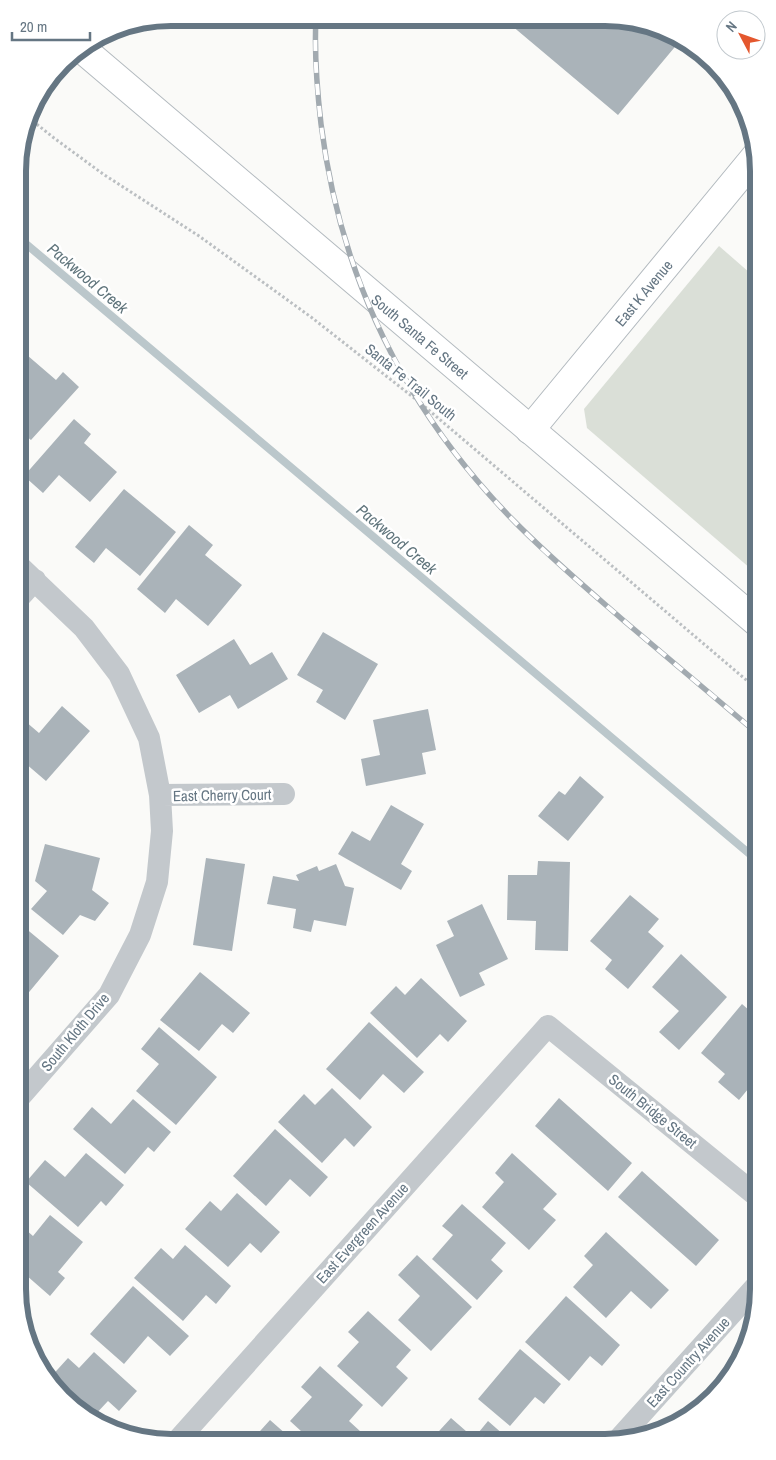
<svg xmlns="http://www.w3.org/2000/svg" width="776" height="1460" font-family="'Archivo Narrow',sans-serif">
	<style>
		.green { fill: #dadfd7 }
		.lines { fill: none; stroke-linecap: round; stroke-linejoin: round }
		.stream { stroke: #bbc7cb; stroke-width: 8 }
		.building { fill: #aab3b9 }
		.secondary-casing { stroke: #b3babf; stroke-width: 30 }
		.path { stroke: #bbbfc2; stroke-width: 3; stroke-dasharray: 2.5 2.5; stroke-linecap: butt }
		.street { stroke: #c3c8cc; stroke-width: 22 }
		.secondary { stroke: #fff; stroke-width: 28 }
		.rail-casing { stroke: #a2aab0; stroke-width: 5.5 }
		.rail { stroke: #fff; stroke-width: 4; stroke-dasharray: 11; stroke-linecap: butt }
		.labels { text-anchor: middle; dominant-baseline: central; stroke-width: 5; stroke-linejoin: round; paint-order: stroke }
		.street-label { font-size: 15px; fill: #657683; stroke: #fff }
		.water-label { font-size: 16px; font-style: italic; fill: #60757c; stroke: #fff }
		.rim { fill: none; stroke: #657683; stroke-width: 6 }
	</style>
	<rect width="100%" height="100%" fill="#fafaf8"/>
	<path class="green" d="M 719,246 L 758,280 L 758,575 L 587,428 L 584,409 Z"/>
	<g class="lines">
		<path class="stream" d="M 19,238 L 758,861"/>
	</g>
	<path class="building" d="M 505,20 L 635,20 L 679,42 L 618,115 Z
		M 758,247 L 758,267 L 748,259 Z
		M 20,349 L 56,380 L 63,372 L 79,387 L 31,440 L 18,430 L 18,415 L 22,410 L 18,407 L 19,351 Z
		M 74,419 L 91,434 L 84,443 L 117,472 L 90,502 L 59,475 L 43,493 L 24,476 Z
		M 124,489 L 176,532 L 140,576 L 106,548 L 94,563 L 75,547 Z
		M 189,525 L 213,545 L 205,555 L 242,585 L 208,626 L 176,599 L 165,613 L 137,589 Z
		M 323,632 L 378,664 L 345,720 L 316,702 L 323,690 L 297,675 Z
		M 234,639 L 250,665 L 272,652 L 288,679 L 238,709 L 230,695 L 199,713 L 176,675 Z
		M 62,706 L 90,731 L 46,781 L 18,757 L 18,715 L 39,733 Z
		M 428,709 L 436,750 L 422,753 L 426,774 L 366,786 L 361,759 L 380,755 L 373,720 Z
		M 580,776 L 604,797 L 568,841 L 538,816 L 559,791 L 565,795 Z
		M 391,805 L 424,824 L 401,864 L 412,871 L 401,890 L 338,854 L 352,831 L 370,841 Z
		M 45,844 L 100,858 L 92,890 L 109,903 L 95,921 L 80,915 L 63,935 L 31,909 L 47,891 L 35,881 Z
		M 206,858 L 245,864 L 232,951 L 193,945 Z
		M 538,861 L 570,862 L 568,951 L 535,950 L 536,921 L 507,920 L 508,875 L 537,875 Z
		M 336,864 L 345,886 L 354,888 L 346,926 L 314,920 L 311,932 L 293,928 L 296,909 L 267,904 L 273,876 L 299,881 L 296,875 L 317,866 L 319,871 Z
		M 630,895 L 659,919 L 648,932 L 664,946 L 628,989 L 605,969 L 612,960 L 590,941 Z
		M 482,904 L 508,959 L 479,973 L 485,985 L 460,997 L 436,945 L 454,936 L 447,921 Z
		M 18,922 L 59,956 L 25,997 L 18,991 Z
		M 681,954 L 727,997 L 679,1050 L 659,1032 L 679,1011 L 652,987 Z
		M 200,972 L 250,1013 L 233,1033 L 222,1024 L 199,1051 L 160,1020 Z
		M 421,978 L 467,1021 L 448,1042 L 440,1034 L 417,1058 L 370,1013 L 396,986 L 405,995 Z
		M 742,1004 L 758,1018 L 758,1077 L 739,1100 L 718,1082 L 725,1074 L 701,1053 Z
		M 369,1022 L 424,1072 L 404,1093 L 383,1074 L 360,1100 L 326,1069 Z
		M 159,1027 L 217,1077 L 176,1125 L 136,1091 L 159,1064 L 141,1049 Z
		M 332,1088 L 372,1127 L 354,1147 L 345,1138 L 322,1163 L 278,1122 L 304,1094 L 315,1105 Z
		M 559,1098 L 632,1163 L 608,1191 L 535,1126 Z
		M 133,1099 L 171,1132 L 154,1152 L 148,1147 L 125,1174 L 73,1129 L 92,1107 L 111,1124 Z
		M 275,1129 L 328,1177 L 310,1197 L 290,1179 L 266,1206 L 233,1176 Z
		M 86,1153 L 124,1185 L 106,1206 L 101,1201 L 78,1227 L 26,1182 L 45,1160 L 65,1177 Z
		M 512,1153 L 557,1194 L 543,1209 L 556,1220 L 529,1250 L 482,1207 L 504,1182 L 495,1173 Z
		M 642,1171 L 719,1240 L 696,1266 L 618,1197 Z
		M 237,1193 L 280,1232 L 261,1253 L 250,1243 L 228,1267 L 185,1229 L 210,1201 L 221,1211 Z
		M 462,1204 L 506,1243 L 491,1260 L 503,1271 L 477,1300 L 432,1259 L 453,1235 L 442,1226 Z
		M 50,1215 L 83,1242 L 58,1272 L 65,1278 L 50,1296 L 18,1268 L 18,1223 L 33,1236 Z
		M 606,1232 L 669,1290 L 651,1309 L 631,1291 L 606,1318 L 573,1287 L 593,1265 L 584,1256 Z
		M 185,1245 L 231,1286 L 216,1304 L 206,1295 L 183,1321 L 134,1278 L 161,1248 L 173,1259 Z
		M 417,1255 L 472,1307 L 431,1351 L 398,1320 L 420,1296 L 398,1275 Z
		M 18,1283 L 29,1288 L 20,1307 L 18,1289 Z
		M 133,1286 L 189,1336 L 170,1356 L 148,1336 L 124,1364 L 90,1334 Z
		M 566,1296 L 620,1345 L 602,1366 L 590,1356 L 569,1381 L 525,1342 Z
		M 368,1311 L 411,1350 L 396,1367 L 408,1378 L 382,1407 L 337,1366 L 359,1342 L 348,1332 Z
		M 520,1349 L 561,1384 L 544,1404 L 535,1397 L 510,1426 L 478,1399 Z
		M 94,1352 L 137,1391 L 119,1411 L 108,1401 L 93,1417 L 77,1411 L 48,1380 L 68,1358 L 79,1368 Z
		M 320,1366 L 363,1405 L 349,1421 L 361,1432 L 352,1442 L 313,1442 L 290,1421 L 312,1397 L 301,1387 Z
		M 451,1418 L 474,1438 L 488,1421 L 512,1442 L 429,1442 Z
		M 270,1420 L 295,1442 L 251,1441 Z"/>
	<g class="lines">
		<defs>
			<g id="secondary">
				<path id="s1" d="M 81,48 L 758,623"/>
				<path id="s2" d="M 530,430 L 756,156"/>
			</g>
		</defs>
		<use href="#secondary" class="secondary-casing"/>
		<path class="path" d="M 29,118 L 54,138 L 103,174 L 199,236 L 311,317 L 418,401 L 758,690"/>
		<path class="street" d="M 18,599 L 35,580
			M 160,795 L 284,794
			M 18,1099 L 109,995 L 140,935 L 157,882 L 162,831 L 160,795 L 149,738 L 119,674 L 84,628 L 18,565
			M 177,1441 L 548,1026 L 758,1197
			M 617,1441 L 758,1284"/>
		<use href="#secondary" class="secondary"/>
		<defs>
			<path id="rail" d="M 316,18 C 314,54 317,89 321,124 C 340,276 405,409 512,519 C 547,555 585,587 623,620 C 668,658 713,696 758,734"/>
		</defs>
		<use href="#rail" class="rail-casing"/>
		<use href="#rail" class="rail"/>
	</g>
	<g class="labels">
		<g class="street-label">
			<text stroke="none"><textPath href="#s2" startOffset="178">East K Avenue</textPath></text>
			<text stroke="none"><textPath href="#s1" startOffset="445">South Santa Fe Street</textPath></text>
			<text transform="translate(411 382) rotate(39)">Santa Fe Trail South</text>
			<text transform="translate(222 795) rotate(-1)">East Cherry Court</text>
			<text transform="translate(75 1032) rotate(-50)">South Kloth Drive</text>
			<text transform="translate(653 1111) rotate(39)">South Bridge Street</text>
			<text transform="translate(362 1233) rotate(-48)">East Evergreen Avenue</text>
			<text transform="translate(688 1362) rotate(-48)">East Country Avenue</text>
		</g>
		<g class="water-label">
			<text transform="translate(88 278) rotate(40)">Packwood Creek</text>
			<text transform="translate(397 539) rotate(40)">Packwood Creek</text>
		</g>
	</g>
	<path d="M0 0H776V1460H0ZM171 26H605A145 145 0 0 1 750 171V1289A145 145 0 0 1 605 1434H171A145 145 0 0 1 26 1289V171A145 145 0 0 1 171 26Z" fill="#fff" fill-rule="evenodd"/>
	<path class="rim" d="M171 26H605A145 145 0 0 1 750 171V1289A145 145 0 0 1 605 1434H171A145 145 0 0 1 26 1289V171A145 145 0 0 1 171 26Z"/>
	<g transform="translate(741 35) rotate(311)"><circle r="24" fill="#ffffff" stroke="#c1c8cd"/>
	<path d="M0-4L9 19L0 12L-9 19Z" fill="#e4572e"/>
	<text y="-8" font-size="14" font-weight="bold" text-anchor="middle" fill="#657683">N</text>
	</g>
	<path d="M12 32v8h78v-8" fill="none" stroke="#657683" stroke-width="2.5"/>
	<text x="20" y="32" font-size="15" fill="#657683" stroke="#ffffff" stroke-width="4" paint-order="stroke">20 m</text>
</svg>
